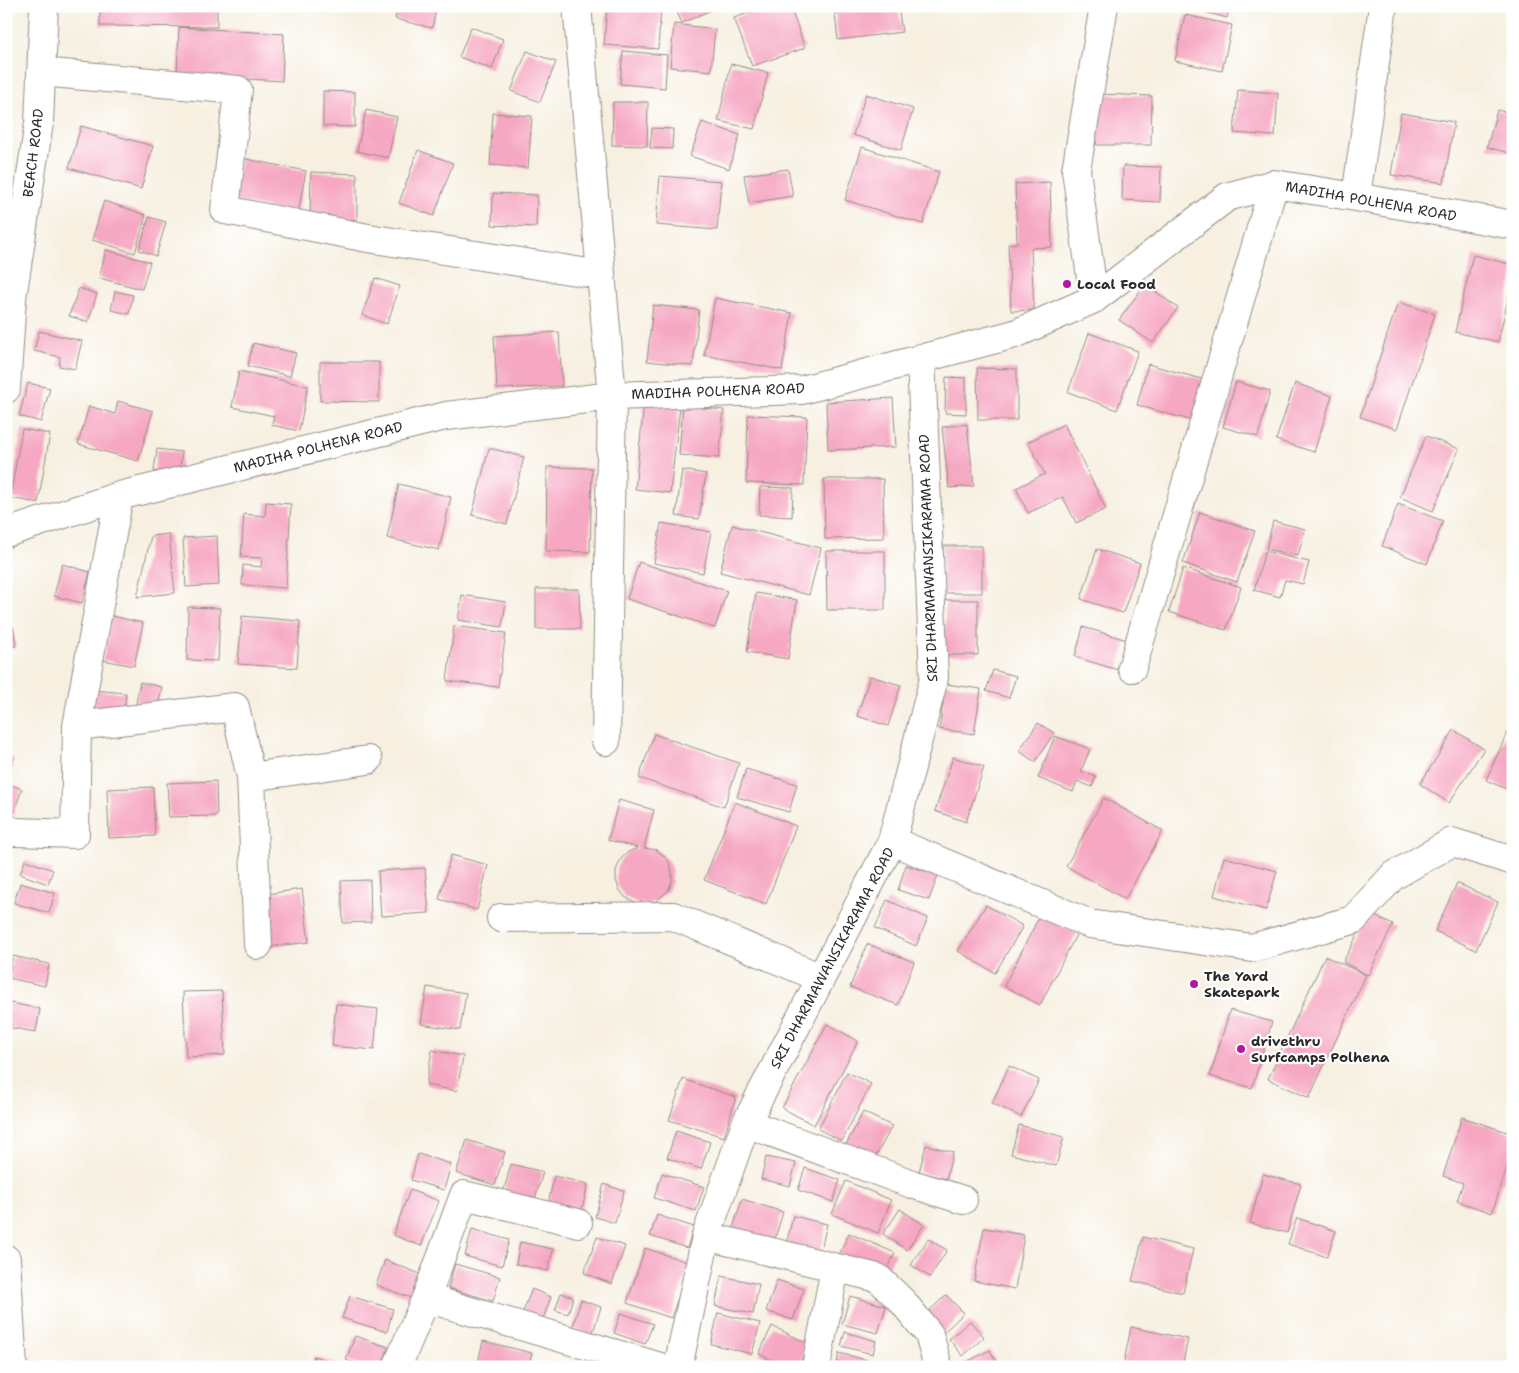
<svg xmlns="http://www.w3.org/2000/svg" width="1519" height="1373" font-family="'Shantell Sans',sans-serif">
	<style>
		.building { fill: #f6a7c2 }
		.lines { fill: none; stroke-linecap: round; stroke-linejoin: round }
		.minor-casing { stroke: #918e86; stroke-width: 30 }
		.minor { stroke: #fff; stroke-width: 28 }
		.poi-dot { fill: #b5179e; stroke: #fff; stroke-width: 2 }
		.labels { text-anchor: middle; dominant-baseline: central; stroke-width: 4.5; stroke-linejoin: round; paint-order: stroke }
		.street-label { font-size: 14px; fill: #2b2b2b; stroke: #fff }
		.poi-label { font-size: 14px; font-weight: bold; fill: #2b2b2b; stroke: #fff; text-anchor: start }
	</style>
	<rect width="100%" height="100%" fill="#fff"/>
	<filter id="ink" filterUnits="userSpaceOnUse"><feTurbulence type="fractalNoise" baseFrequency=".02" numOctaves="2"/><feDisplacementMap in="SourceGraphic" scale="10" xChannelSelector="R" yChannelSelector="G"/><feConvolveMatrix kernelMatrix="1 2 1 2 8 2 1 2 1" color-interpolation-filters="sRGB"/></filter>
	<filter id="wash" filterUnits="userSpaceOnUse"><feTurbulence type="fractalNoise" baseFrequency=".0096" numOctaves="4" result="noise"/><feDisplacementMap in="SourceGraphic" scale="20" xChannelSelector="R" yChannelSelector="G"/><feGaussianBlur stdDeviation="1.12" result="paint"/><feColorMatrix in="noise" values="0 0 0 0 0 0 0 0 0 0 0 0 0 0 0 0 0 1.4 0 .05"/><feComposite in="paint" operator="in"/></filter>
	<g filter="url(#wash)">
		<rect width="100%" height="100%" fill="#f7f0e1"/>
		<g id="blocks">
			<path class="building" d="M 100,6 L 217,6 L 217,27 L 100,26 Z
				M 398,6 L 437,6 L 432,28 L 395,19 Z
				M 607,6 L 661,6 L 658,49 L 604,45 Z
				M 674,6 L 720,6 L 682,23 Z
				M 769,6 L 790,6 L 805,48 L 752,66 L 734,18 Z
				M 834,6 L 898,6 L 902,32 L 838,40 Z
				M 1205,6 L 1230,6 L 1227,18 L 1204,12 Z
				M 1185,15 L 1232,25 L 1222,71 L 1175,61 Z
				M 674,24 L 715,29 L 711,71 L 670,67 Z
				M 179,27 L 284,34 L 282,81 L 177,75 Z
				M 471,27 L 503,39 L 492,69 L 459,57 Z
				M 527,51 L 556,62 L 540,102 L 511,91 Z
				M 623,51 L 667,55 L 665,88 L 620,84 Z
				M 731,64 L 768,73 L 754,129 L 718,121 Z
				M 1238,90 L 1278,93 L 1275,136 L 1234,133 Z
				M 323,91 L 355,92 L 355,127 L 323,126 Z
				M 866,94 L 913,109 L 901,150 L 853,135 Z
				M 1097,94 L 1152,96 L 1151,145 L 1096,145 Z
				M 613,102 L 648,102 L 647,146 L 612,145 Z
				M 366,110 L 397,117 L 388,158 L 357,151 Z
				M 1497,110 L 1513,114 L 1513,154 L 1487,147 Z
				M 493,113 L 532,116 L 528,168 L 490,165 Z
				M 1401,113 L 1454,122 L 1444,183 L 1391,175 Z
				M 702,122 L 740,135 L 729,169 L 690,156 Z
				M 81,126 L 153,146 L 141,189 L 69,168 Z
				M 652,128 L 673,129 L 672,149 L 650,148 Z
				M 862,147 L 939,172 L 923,224 L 845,200 Z
				M 418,150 L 453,163 L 434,216 L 399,203 Z
				M 241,158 L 306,171 L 298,213 L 233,201 Z
				M 1123,166 L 1161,167 L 1160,202 L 1122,200 Z
				M 788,169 L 793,196 L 749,203 L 744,175 Z
				M 311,172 L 357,174 L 357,220 L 310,219 Z
				M 660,176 L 721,181 L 717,230 L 656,225 Z
				M 1050,182 L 1052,247 L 1031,248 L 1034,310 L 1011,311 L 1008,244 L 1017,243 L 1015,184 Z
				M 493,193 L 537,195 L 536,227 L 492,225 Z
				M 104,201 L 146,215 L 135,253 L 92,240 Z
				M 149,217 L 166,222 L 156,256 L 139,250 Z
				M 106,250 L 150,262 L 142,289 L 99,278 Z
				M 1473,255 L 1513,265 L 1513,278 L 1498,342 L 1455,332 Z
				M 375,278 L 400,286 L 387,324 L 362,315 Z
				M 1145,284 L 1178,308 L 1153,343 L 1119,320 Z
				M 79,288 L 97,294 L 88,322 L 69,316 Z
				M 115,291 L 133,295 L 129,314 L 111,310 Z
				M 715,298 L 792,313 L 782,370 L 704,355 Z
				M 1398,302 L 1435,314 L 1397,429 L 1360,417 Z
				M 653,305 L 699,310 L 693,366 L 647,361 Z
				M 39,331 L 82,341 L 75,369 L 59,366 L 60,357 L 34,351 Z
				M 559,332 L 562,386 L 497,389 L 494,336 Z
				M 1089,333 L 1138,351 L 1117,410 L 1068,392 Z
				M 253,343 L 296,353 L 290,376 L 248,366 Z
				M 320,362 L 379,362 L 379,402 L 320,401 Z
				M 1148,364 L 1205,380 L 1193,421 L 1137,405 Z
				M 977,368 L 1017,369 L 1017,420 L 978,420 Z
				M 239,371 L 308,386 L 299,431 L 272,425 L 274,416 L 232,407 Z
				M 946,377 L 966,378 L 966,414 L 945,413 Z
				M 1236,382 L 1270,391 L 1258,437 L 1223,427 Z
				M 28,383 L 50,388 L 41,422 L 19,416 Z
				M 1295,383 L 1332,396 L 1314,452 L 1276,440 Z
				M 893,398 L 896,447 L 828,450 L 826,402 Z
				M 118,401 L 153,411 L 138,461 L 78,444 L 89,406 L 115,414 Z
				M 644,403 L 680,407 L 670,493 L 635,489 Z
				M 683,406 L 724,410 L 719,458 L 679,455 Z
				M 748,415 L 807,417 L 804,485 L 746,483 Z
				M 967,424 L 974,486 L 949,488 L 942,427 Z
				M 1064,424 L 1106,509 L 1076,523 L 1063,497 L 1028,513 L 1016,488 L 1045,474 L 1028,442 Z
				M 22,429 L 50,434 L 38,503 L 10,498 Z
				M 1426,436 L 1459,449 L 1433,511 L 1400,497 Z
				M 489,448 L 524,457 L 507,524 L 472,515 Z
				M 157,449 L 182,452 L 179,474 L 154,471 Z
				M 547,467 L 592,468 L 590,552 L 546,551 Z
				M 682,470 L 706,474 L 699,519 L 676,516 Z
				M 824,479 L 883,479 L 884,538 L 825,539 Z
				M 399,484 L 451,497 L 439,550 L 387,538 Z
				M 760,487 L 793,488 L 792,517 L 759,515 Z
				M 266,502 L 291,504 L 286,588 L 242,585 L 243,565 L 261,567 L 262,558 L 241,557 L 244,514 L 265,516 Z
				M 1398,504 L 1443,521 L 1427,564 L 1382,546 Z
				M 1200,512 L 1255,531 L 1237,582 L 1183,563 Z
				M 1273,521 L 1305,529 L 1298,556 L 1266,549 Z
				M 661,523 L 711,532 L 703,573 L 654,563 Z
				M 732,525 L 821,548 L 809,595 L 720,572 Z
				M 169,534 L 175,593 L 137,597 L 151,536 Z
				M 217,536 L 219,585 L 186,587 L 183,538 Z
				M 943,546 L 982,546 L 982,593 L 942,593 Z
				M 1097,549 L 1140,563 L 1123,613 L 1081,599 Z
				M 826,551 L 885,551 L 885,610 L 827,610 Z
				M 1265,551 L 1309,562 L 1303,584 L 1285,580 L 1280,597 L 1254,590 Z
				M 639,562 L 727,591 L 715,628 L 627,599 Z
				M 62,564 L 90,572 L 82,603 L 54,596 Z
				M 1183,568 L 1241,587 L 1226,630 L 1169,612 Z
				M 536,589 L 579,589 L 580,629 L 536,629 Z
				M 756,593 L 797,600 L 788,659 L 747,652 Z
				M 462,595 L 506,602 L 502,627 L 458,620 Z
				M 945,600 L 978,600 L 978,655 L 945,655 Z
				M 188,607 L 220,608 L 218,661 L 187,660 Z
				M 112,616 L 143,623 L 134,666 L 103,660 Z
				M 242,616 L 300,621 L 297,668 L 238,664 Z
				M 13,626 L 16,646 L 6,648 L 6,628 Z
				M 454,626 L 506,633 L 498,687 L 447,681 Z
				M 1083,627 L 1127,640 L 1118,670 L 1075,657 Z
				M 993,670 L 1016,676 L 1009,698 L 986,691 Z
				M 870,676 L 901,685 L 888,726 L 857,716 Z
				M 140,682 L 162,687 L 156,714 L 135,709 Z
				M 946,684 L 981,689 L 974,734 L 939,729 Z
				M 93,690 L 126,693 L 124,715 L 92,712 Z
				M 1513,720 L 1513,792 L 1486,780 Z
				M 1038,723 L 1054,733 L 1035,762 L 1019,751 Z
				M 1454,730 L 1484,749 L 1449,803 L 1420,784 Z
				M 654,734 L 739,763 L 724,807 L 639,778 Z
				M 1055,736 L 1090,749 L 1081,771 L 1096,777 L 1092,787 L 1077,781 L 1073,792 L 1038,778 Z
				M 6,755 L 14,758 L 7,780 L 6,780 Z
				M 953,757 L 984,767 L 966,822 L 935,811 Z
				M 746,769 L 797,784 L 789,812 L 737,797 Z
				M 216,781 L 217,816 L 169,817 L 167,783 Z
				M 6,783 L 22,789 L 9,826 L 6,825 Z
				M 153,787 L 155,836 L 109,838 L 107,789 Z
				M 1104,798 L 1163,831 L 1125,899 L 1066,866 Z
				M 619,800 L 654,810 L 644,848 L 657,850 L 663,855 L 669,862 L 672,872 L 672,881 L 668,891 L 656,901 L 647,904 L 637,903 L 625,897 L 619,889 L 616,880 L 616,870 L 621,859 L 628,852 L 638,848 L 608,840 Z
				M 735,802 L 796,826 L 766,904 L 704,880 Z
				M 451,855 L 488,865 L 477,910 L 439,899 Z
				M 1224,857 L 1277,871 L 1266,910 L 1214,896 Z
				M 25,860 L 53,870 L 48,884 L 20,874 Z
				M 906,865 L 938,875 L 929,900 L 898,890 Z
				M 425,868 L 429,913 L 381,916 L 378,871 Z
				M 370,880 L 371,922 L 343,923 L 341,881 Z
				M 20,883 L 55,893 L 49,913 L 14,903 Z
				M 1457,883 L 1498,902 L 1476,950 L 1435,931 Z
				M 302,889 L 309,942 L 268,947 L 260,895 Z
				M 887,900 L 928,918 L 916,946 L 875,928 Z
				M 986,905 L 1023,926 L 995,973 L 958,951 Z
				M 1369,913 L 1393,925 L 1368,975 L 1343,962 Z
				M 1040,915 L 1077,933 L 1040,1005 L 1004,986 Z
				M 867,944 L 914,962 L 898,1005 L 850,987 Z
				M 13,956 L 49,964 L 45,986 L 8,978 Z
				M 1325,956 L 1366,975 L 1309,1098 L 1268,1079 Z
				M 427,987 L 466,993 L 460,1030 L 421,1024 Z
				M 222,991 L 225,1055 L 186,1057 L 183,992 Z
				M 6,1002 L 40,1009 L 36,1032 L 6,1027 Z
				M 336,1004 L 378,1009 L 374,1050 L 332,1046 Z
				M 1230,1010 L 1272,1022 L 1252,1088 L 1210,1076 Z
				M 827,1024 L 858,1041 L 814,1125 L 782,1108 Z
				M 432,1050 L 463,1056 L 457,1091 L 426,1085 Z
				M 1009,1066 L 1039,1080 L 1021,1117 L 992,1103 Z
				M 847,1072 L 871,1084 L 842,1141 L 818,1129 Z
				M 683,1079 L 736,1097 L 724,1137 L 669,1120 Z
				M 863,1112 L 892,1126 L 873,1162 L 845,1147 Z
				M 1462,1117 L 1513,1134 L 1513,1150 L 1492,1213 L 1457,1201 L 1463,1183 L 1443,1176 Z
				M 1019,1125 L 1064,1137 L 1056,1166 L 1011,1154 Z
				M 676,1131 L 710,1142 L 701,1169 L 667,1158 Z
				M 467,1140 L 505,1152 L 495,1185 L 456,1173 Z
				M 926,1145 L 953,1152 L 946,1179 L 919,1172 Z
				M 418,1154 L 451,1164 L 444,1190 L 411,1180 Z
				M 766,1157 L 796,1163 L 790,1186 L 761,1179 Z
				M 511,1164 L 543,1172 L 534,1202 L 503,1194 Z
				M 805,1168 L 840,1180 L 833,1202 L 798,1190 Z
				M 662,1173 L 704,1187 L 696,1211 L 654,1198 Z
				M 1263,1174 L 1301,1184 L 1287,1233 L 1250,1223 Z
				M 554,1176 L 588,1184 L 581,1213 L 548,1205 Z
				M 846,1181 L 891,1200 L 878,1233 L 832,1214 Z
				M 604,1184 L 624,1191 L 615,1223 L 595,1217 Z
				M 410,1190 L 439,1201 L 421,1246 L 393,1235 Z
				M 742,1199 L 783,1212 L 774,1242 L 733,1228 Z
				M 900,1209 L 924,1225 L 907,1250 L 883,1234 Z
				M 657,1215 L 694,1227 L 687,1248 L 650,1236 Z
				M 793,1216 L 827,1224 L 820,1253 L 786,1245 Z
				M 1297,1218 L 1336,1231 L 1327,1257 L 1288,1244 Z
				M 984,1228 L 1024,1235 L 1015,1289 L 974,1281 Z
				M 472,1229 L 509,1240 L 502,1266 L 465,1256 Z
				M 849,1233 L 895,1253 L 885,1275 L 839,1255 Z
				M 597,1237 L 625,1246 L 612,1284 L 584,1273 Z
				M 1143,1237 L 1193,1249 L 1183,1293 L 1132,1281 Z
				M 928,1239 L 947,1250 L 930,1277 L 911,1265 Z
				M 520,1242 L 553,1249 L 548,1271 L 516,1264 Z
				M 645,1248 L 690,1263 L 671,1318 L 627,1303 Z
				M 385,1260 L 420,1274 L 411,1298 L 376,1285 Z
				M 455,1264 L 500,1277 L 493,1301 L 448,1288 Z
				M 721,1276 L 759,1284 L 753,1314 L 715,1306 Z
				M 777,1280 L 804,1289 L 793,1320 L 766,1311 Z
				M 532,1289 L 551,1297 L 541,1324 L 521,1317 Z
				M 561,1293 L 573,1297 L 568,1314 L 555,1310 Z
				M 946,1295 L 964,1313 L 944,1332 L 927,1313 Z
				M 350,1296 L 393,1309 L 387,1332 L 342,1318 Z
				M 850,1296 L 886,1306 L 878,1333 L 842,1324 Z
				M 581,1300 L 601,1307 L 592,1335 L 572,1329 Z
				M 621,1313 L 653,1324 L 645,1344 L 614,1333 Z
				M 718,1313 L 760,1323 L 752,1354 L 711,1344 Z
				M 970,1321 L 984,1337 L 963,1356 L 949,1339 Z
				M 772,1326 L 809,1344 L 798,1367 L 786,1367 L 759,1354 Z
				M 1131,1327 L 1188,1339 L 1182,1367 L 1123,1367 Z
				M 845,1332 L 876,1341 L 873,1354 L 841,1346 Z
				M 355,1336 L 388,1347 L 382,1367 L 366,1367 L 346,1360 Z
				M 483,1341 L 532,1353 L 528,1367 L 477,1367 Z
				M 990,1350 L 999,1367 L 962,1367 L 961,1365 Z
				M 839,1353 L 882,1364 L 882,1367 L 836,1367 Z
				M 314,1356 L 343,1367 L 311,1367 Z
				M 550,1361 L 564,1367 L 548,1367 Z
				M 709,1361 L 732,1366 L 732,1367 L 707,1367 Z"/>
		</g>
	</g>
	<g filter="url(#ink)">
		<use href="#blocks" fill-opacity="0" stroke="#918e86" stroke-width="1"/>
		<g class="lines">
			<defs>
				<path id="minor" d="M 577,6 L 612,396 L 606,741
					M 41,72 L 238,90 L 225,210 L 368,238 L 601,275
					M 1356,197 L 1383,6
					M 1094,299 L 1076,170 L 1104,6
					M 6,389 L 12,298 L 39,123 L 44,6
					M 6,533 L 119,496 L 446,416 L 612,396 L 802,390 L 1015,334 L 1094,299 L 1227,197 L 1274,184 L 1356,197 L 1513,225
					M 1132,668 L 1274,184
					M 77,726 L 235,707 L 251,777 L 258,945
					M 251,777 L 368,760
					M 6,829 L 16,832 L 75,834 L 77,726 L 119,496
					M 892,841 L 1090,924 L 1252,948 L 1353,920 L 1393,876 L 1452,842 L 1513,861
					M 501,918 L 673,916 L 821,978
					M 746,1123 L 912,1184 L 963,1200
					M 706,1236 L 878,1278 L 902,1301 L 929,1334 L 938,1367
					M 6,1259 L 13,1367
					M 426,1298 L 660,1367
					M 397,1367 L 426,1298 L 464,1195 L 578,1223
					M 678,1367 L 706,1236 L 746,1123 L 892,841 L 934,678 L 921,358
					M 816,1367 L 835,1268"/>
			</defs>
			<use href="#minor" class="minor-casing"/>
			<use href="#minor" class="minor"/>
		</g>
	</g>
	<g class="poi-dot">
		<circle cx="1067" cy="284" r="5"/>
		<circle cx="1194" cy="984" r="5"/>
		<circle cx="1241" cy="1049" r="5"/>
	</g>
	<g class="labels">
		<g class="street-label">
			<text transform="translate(33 153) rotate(-83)">BEACH ROAD</text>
			<text transform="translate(1371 201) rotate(10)">MADIHA POLHENA ROAD</text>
			<text transform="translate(718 391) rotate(-2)">MADIHA POLHENA ROAD</text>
			<text transform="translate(318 447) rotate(-14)">MADIHA POLHENA ROAD</text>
			<text transform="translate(928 558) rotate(-92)">SRI DHARMAWANSIKARAMA ROAD</text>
			<text transform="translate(832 958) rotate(-62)">SRI DHARMAWANSIKARAMA ROAD</text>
		</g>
		<g class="poi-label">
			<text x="1077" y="284">Local Food</text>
			<text x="1204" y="976">The Yard<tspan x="1204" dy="16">Skatepark</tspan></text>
			<text x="1251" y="1041">drivethru<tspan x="1251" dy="16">Surfcamps Polhena</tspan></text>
		</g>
	</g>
	<rect width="1519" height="1373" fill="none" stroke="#fff" stroke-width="25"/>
</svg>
